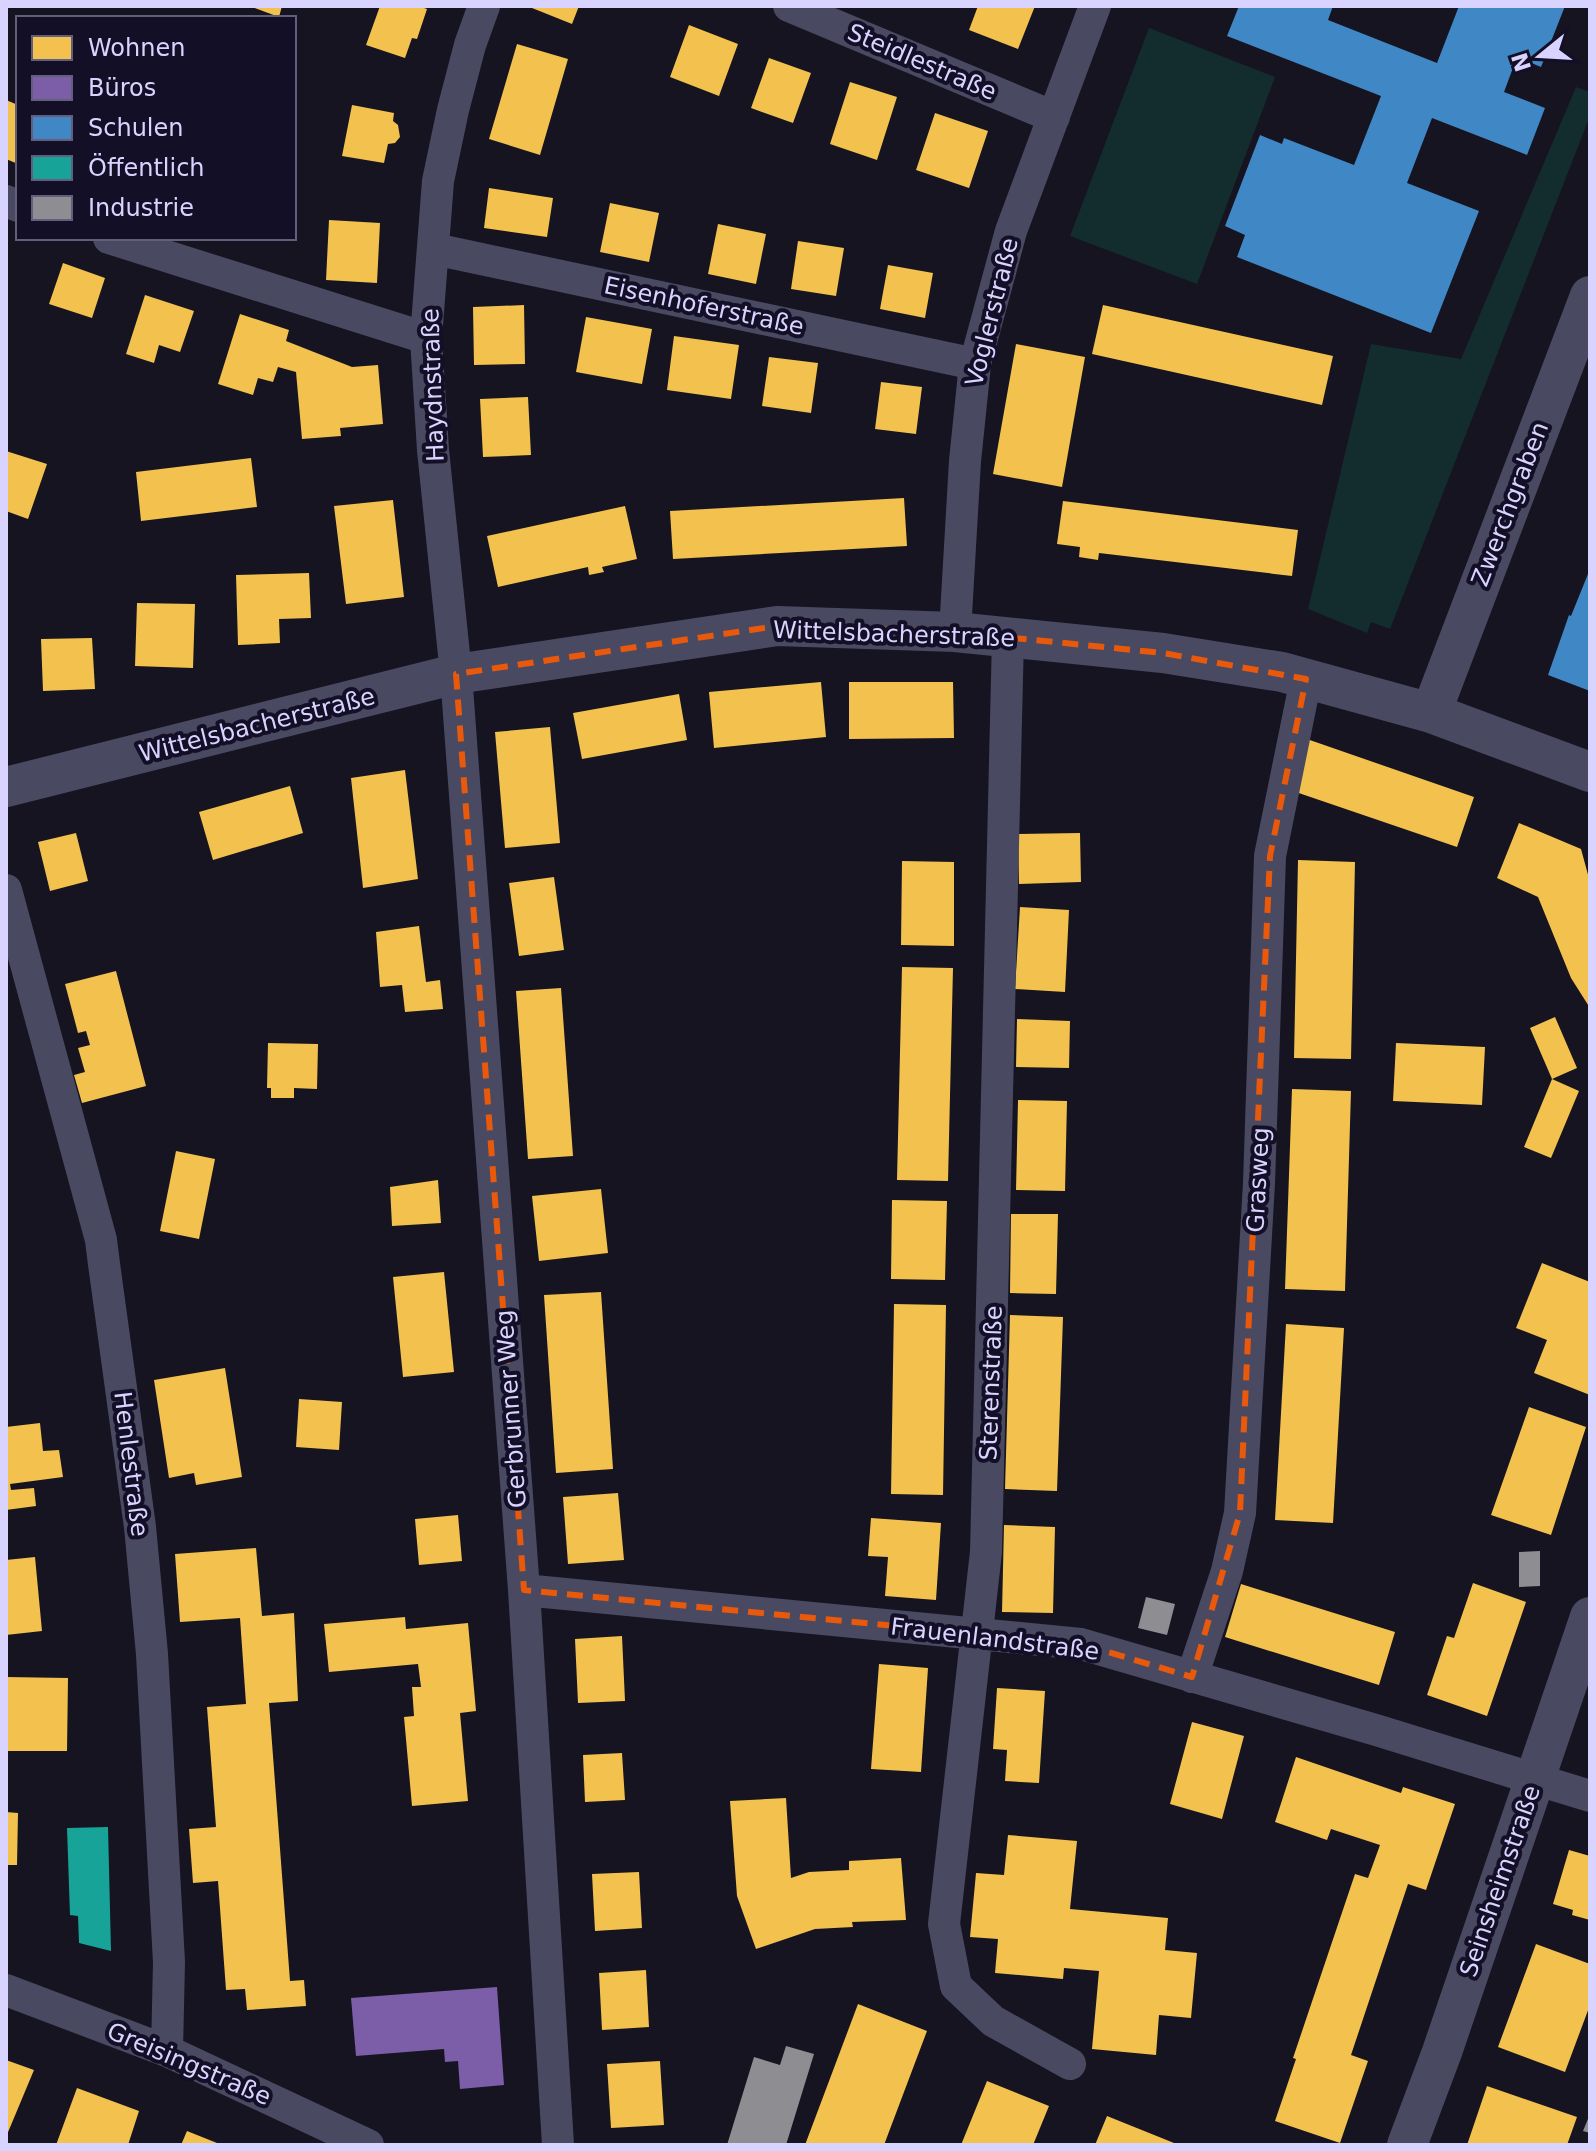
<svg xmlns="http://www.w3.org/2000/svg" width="1596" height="2151" font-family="'DejaVu Sans',sans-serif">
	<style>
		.green { fill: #132c2d }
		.homes { fill: #f2c14e }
		.offices { fill: #7b5ea7 }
		.schools { fill: #3f88c5 }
		.public { fill: #17a398 }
		.industry { fill: #8d8d92 }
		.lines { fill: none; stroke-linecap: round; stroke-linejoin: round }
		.minor { stroke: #4a4962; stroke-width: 32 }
		.tertiary { stroke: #4a4962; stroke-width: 40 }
		.marked { fill: none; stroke: #e8590c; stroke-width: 6; stroke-dasharray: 16 10; stroke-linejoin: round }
		.labels { text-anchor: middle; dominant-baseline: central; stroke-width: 8; stroke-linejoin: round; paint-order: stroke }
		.street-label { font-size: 24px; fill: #d9d4ff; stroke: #130f26 }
	</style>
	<rect width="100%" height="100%" fill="#161421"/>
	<path class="green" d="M 1149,28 L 1275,77 L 1197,284 L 1070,236 Z
		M 1576,87 L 1590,92 L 1590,116 L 1390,629 L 1371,622 L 1367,633 L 1308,609 L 1371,344 L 1461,359 Z"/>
	<path class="homes" d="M 249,6 L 282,6 L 279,17 Z
		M 380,6 L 418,6 L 427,9 L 417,39 L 412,38 L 405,58 L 366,45 Z
		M 527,6 L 579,6 L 572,24 Z
		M 978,6 L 1035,6 L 1018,49 L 969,30 Z
		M 689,25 L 738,44 L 719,96 L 670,77 Z
		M 517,44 L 568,59 L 540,155 L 489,139 Z
		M 769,58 L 811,73 L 793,123 L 751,108 Z
		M 850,82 L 897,97 L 877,160 L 830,144 Z
		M 6,100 L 18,105 L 18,164 L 6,159 Z
		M 352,105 L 394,113 L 393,121 L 398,125 L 400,137 L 395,143 L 388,144 L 384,163 L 342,156 Z
		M 935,113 L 988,131 L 969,188 L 916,170 Z
		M 489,188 L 553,198 L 547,237 L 484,228 Z
		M 610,203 L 659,213 L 649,262 L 600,252 Z
		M 329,220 L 380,223 L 377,283 L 326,280 Z
		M 718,224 L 766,234 L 756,284 L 708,274 Z
		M 798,241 L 844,248 L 836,296 L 791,289 Z
		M 63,263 L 105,278 L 92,318 L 49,304 Z
		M 888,265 L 933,273 L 925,318 L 880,309 Z
		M 145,295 L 194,311 L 180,352 L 159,345 L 154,363 L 126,354 Z
		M 524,305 L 525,364 L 474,365 L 473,307 Z
		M 1103,305 L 1333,356 L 1322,405 L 1092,354 Z
		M 240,314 L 289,330 L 286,341 L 352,367 L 378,365 L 383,424 L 340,428 L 341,436 L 302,439 L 296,372 L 278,367 L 273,382 L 258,378 L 253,395 L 218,384 Z
		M 586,317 L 652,329 L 642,384 L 576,372 Z
		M 674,336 L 739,345 L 731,399 L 667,390 Z
		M 1016,344 L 1085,357 L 1062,487 L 993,474 Z
		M 769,357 L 818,363 L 811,413 L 762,406 Z
		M 881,382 L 922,387 L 916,434 L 875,429 Z
		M 528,397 L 531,455 L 483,457 L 480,399 Z
		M 6,451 L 47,464 L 28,519 L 6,511 Z
		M 251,458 L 257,507 L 141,521 L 136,472 Z
		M 904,498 L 907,546 L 673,559 L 670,511 Z
		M 393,500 L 404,597 L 346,604 L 334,506 Z
		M 1063,501 L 1298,530 L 1292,576 L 1099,553 L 1098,560 L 1079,557 L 1080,547 L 1057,544 Z
		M 625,506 L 637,559 L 602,567 L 604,572 L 589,575 L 588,567 L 498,587 L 487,536 Z
		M 309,573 L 311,618 L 279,619 L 280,643 L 238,645 L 236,575 Z
		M 137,603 L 195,604 L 193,668 L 135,666 Z
		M 92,638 L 95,689 L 43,691 L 41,639 Z
		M 821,682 L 826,737 L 714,748 L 709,692 Z
		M 849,682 L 953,682 L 954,738 L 849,739 Z
		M 679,694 L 687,740 L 582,759 L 573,713 Z
		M 550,727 L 560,843 L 505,848 L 495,732 Z
		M 1304,738 L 1474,797 L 1457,847 L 1287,789 Z
		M 405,770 L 418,879 L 363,888 L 351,778 Z
		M 290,786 L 303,833 L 213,860 L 199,812 Z
		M 1519,823 L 1581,849 L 1590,882 L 1590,1008 L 1571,978 L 1538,897 L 1497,878 Z
		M 76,833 L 88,881 L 50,891 L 38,842 Z
		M 1080,833 L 1081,882 L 1019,884 L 1018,834 Z
		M 1298,860 L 1355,862 L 1351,1059 L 1294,1058 Z
		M 902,861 L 954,862 L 954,946 L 901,945 Z
		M 554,877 L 564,950 L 519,956 L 509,883 Z
		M 1020,907 L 1069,910 L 1065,992 L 1015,989 Z
		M 419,926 L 426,982 L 440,980 L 443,1009 L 405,1012 L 402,985 L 380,987 L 376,932 Z
		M 902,967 L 953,968 L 948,1181 L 897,1180 Z
		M 116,971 L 146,1086 L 82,1103 L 74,1075 L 85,1072 L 78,1048 L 90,1045 L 86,1031 L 78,1033 L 65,984 Z
		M 561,988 L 573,1156 L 528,1159 L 516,991 Z
		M 1555,1017 L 1577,1068 L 1552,1079 L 1530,1028 Z
		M 1017,1019 L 1070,1021 L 1069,1068 L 1016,1067 Z
		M 268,1043 L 318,1044 L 317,1089 L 294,1088 L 294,1098 L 271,1098 L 271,1088 L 267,1088 Z
		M 1396,1043 L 1485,1047 L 1482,1105 L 1393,1101 Z
		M 1552,1079 L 1579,1091 L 1551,1158 L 1524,1147 Z
		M 1292,1089 L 1351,1091 L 1345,1291 L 1285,1289 Z
		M 1018,1100 L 1067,1101 L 1065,1191 L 1016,1190 Z
		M 176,1151 L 215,1159 L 199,1239 L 160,1231 Z
		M 438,1180 L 441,1223 L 392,1226 L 390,1187 Z
		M 601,1189 L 608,1253 L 539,1261 L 532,1196 Z
		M 892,1200 L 947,1201 L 945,1280 L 891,1279 Z
		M 1011,1214 L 1058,1214 L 1056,1294 L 1010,1293 Z
		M 1542,1263 L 1590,1282 L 1590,1395 L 1534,1373 L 1547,1340 L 1516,1328 Z
		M 444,1272 L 454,1372 L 403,1377 L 393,1277 Z
		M 601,1292 L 613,1469 L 556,1473 L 544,1295 Z
		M 894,1304 L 946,1305 L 943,1495 L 891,1494 Z
		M 1010,1315 L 1063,1317 L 1057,1491 L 1005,1489 Z
		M 1286,1324 L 1344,1328 L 1333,1523 L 1275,1520 Z
		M 225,1368 L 242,1477 L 196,1485 L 194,1473 L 169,1478 L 154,1380 Z
		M 299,1399 L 342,1402 L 339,1450 L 296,1447 Z
		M 1529,1407 L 1586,1427 L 1551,1535 L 1491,1515 Z
		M 40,1423 L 43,1451 L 59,1450 L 63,1477 L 10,1484 L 11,1490 L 34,1488 L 36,1506 L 6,1510 L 6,1427 Z
		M 618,1493 L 624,1560 L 568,1564 L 563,1497 Z
		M 458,1515 L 462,1561 L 419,1565 L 415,1519 Z
		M 871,1518 L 941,1523 L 936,1600 L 885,1596 L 888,1557 L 868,1556 Z
		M 1004,1525 L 1055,1527 L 1053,1613 L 1002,1612 Z
		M 256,1548 L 262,1616 L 294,1613 L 298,1701 L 269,1703 L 290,1981 L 304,1980 L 306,2006 L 247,2010 L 245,1989 L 226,1990 L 218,1881 L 193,1883 L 189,1829 L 216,1827 L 207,1707 L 246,1704 L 240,1618 L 180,1622 L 175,1554 Z
		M 35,1557 L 42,1631 L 6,1635 L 6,1560 Z
		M 1473,1583 L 1526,1602 L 1487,1716 L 1427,1695 L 1447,1636 L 1454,1638 Z
		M 1241,1584 L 1395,1632 L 1379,1685 L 1225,1637 Z
		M 405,1617 L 406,1629 L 468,1623 L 476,1711 L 460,1713 L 468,1801 L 412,1806 L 404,1717 L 414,1716 L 412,1687 L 421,1687 L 418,1664 L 329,1672 L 324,1624 Z
		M 622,1636 L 625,1701 L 578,1703 L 575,1639 Z
		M 879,1664 L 928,1668 L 921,1772 L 871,1769 Z
		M 6,1677 L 68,1678 L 67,1751 L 6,1751 Z
		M 997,1688 L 1045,1691 L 1039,1783 L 1005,1781 L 1007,1750 L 993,1749 Z
		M 1192,1722 L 1244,1736 L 1222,1819 L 1170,1804 Z
		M 622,1753 L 625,1800 L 585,1802 L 583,1755 Z
		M 1296,1757 L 1401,1793 L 1403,1787 L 1455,1804 L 1426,1890 L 1408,1884 L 1351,2055 L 1368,2061 L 1340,2143 L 1275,2121 L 1296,2059 L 1293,2058 L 1355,1874 L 1368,1878 L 1380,1845 L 1331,1829 L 1327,1840 L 1275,1822 Z
		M 786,1798 L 791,1878 L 809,1872 L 849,1870 L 849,1861 L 901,1858 L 906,1920 L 852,1922 L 853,1927 L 815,1929 L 756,1949 L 737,1896 L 730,1801 Z
		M 6,1812 L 18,1813 L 17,1865 L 6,1865 Z
		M 1008,1835 L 1077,1841 L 1070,1909 L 1168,1918 L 1165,1950 L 1197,1953 L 1191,2018 L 1159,2015 L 1156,2055 L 1092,2049 L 1099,1971 L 1064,1968 L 1063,1979 L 995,1973 L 998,1939 L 970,1937 L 976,1873 L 1004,1875 Z
		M 1569,1850 L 1590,1856 L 1590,1920 L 1572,1915 L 1573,1910 L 1553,1904 Z
		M 639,1872 L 642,1928 L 595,1931 L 592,1874 Z
		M 1536,1944 L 1590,1964 L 1590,2005 L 1565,2072 L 1498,2047 Z
		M 646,1970 L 649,2027 L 602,2030 L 599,1973 Z
		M 858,2004 L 927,2031 L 884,2145 L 805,2145 Z
		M 6,2060 L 34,2070 L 6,2137 Z
		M 660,2061 L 664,2125 L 611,2128 L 607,2064 Z
		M 987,2081 L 1049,2106 L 1033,2145 L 961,2145 Z
		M 1487,2086 L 1577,2117 L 1567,2145 L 1467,2145 Z
		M 77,2088 L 139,2111 L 128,2145 L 56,2145 Z
		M 1107,2116 L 1179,2145 L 1095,2145 Z
		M 187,2131 L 222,2145 L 181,2145 Z"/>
	<path class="offices" d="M 497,1987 L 504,2085 L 460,2089 L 458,2061 L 445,2062 L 444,2049 L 356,2056 L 351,1998 Z"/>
	<path class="schools" d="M 1239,6 L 1333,6 L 1328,20 L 1437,63 L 1459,6 L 1565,6 L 1541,67 L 1517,57 L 1504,92 L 1545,108 L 1527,155 L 1432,118 L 1407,183 L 1479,211 L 1431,333 L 1237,257 L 1245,235 L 1225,226 L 1260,135 L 1282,144 L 1284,138 L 1354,165 L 1381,96 L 1227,36 Z
		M 1590,569 L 1590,691 L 1548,675 L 1569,615 L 1571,616 Z"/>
	<path class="public" d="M 108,1827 L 111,1951 L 79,1943 L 78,1916 L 70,1915 L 67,1828 Z"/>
	<path class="industry" d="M 1540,1551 L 1540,1586 L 1519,1587 L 1519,1552 Z
		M 1146,1597 L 1175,1604 L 1167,1635 L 1138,1628 Z
		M 786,2046 L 814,2054 L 786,2145 L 727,2145 L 754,2057 L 780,2065 Z
		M 1590,2114 L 1590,2133 L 1583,2131 Z"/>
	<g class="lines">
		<path class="minor" d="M 484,6 L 470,45 L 453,110 L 438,181 L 426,338 L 433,450 L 456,674 L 524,1590 L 558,2145
			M 789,6 L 1054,117
			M 6,201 L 18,206
			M 109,238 L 426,338
			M 434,249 L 975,364
			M 955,632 L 965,461 L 975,364 L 1011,231 L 1095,6
			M 1008,637 L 986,1552 L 944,1924 L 956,1986 L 993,2021 L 1070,2064
			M 6,890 L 101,1240 L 104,1264 L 140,1527 L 152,1654 L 169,1962 L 167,2051
			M 524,1590 L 1081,1644 L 1376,1730 L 1590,1796
			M 1192,1677 L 1227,1571 L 1240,1513 L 1259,1183 L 1270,856 L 1306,679
			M 6,1990 L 167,2051 L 368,2145"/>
		<path class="tertiary" d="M 1431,713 L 1590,296
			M 6,787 L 456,674 L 777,626 L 955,632 L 1163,653 L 1282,672 L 1431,713 L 1590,772
			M 1407,2145 L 1442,2052 L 1590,1617"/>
	</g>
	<path class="marked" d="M 777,626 L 955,632 L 1163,653 L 1306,679 L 1270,856 L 1240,1513 L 1192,1677 L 1081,1644 L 524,1590 L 456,674 Z"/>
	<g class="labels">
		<g class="street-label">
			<text transform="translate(922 62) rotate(23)">Steidlestraße</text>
			<text transform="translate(704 306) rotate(12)">Eisenhoferstraße</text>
			<text transform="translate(992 312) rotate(-76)">Voglerstraße</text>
			<text transform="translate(433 385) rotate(-92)">Haydnstraße</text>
			<text transform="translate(1510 504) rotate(-69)">Zwerchgraben</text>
			<text transform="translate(894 634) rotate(2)">Wittelsbacherstraße</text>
			<text transform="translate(257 725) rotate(-14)">Wittelsbacherstraße</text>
			<text transform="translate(1258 1180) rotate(-87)">Grasweg</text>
			<text transform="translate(991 1383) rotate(-88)">Sterenstraße</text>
			<text transform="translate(511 1409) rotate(-94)">Gerbrunner Weg</text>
			<text transform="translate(131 1464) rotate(83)">Henlestraße</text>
			<text transform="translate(995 1639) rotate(7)">Frauenlandstraße</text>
			<text transform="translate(1500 1881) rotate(-71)">Seinsheimstraße</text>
			<text transform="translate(189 2064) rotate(23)">Greisingstraße</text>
		</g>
	</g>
	<rect width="1596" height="2151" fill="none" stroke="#d9d4ff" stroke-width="16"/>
	<rect x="16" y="16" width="280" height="224" fill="#130f26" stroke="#625e7d" stroke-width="2"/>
	<rect x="32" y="36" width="40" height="24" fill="#f2c14e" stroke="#625e7d" stroke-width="2"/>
	<text x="88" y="56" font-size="24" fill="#d9d4ff">Wohnen</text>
	<rect x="32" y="76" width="40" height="24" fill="#7b5ea7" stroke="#625e7d" stroke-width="2"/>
	<text x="88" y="96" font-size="24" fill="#d9d4ff">Büros</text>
	<rect x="32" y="116" width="40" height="24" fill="#3f88c5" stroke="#625e7d" stroke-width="2"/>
	<text x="88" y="136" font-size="24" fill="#d9d4ff">Schulen</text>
	<rect x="32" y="156" width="40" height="24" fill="#17a398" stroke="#625e7d" stroke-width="2"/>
	<text x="88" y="176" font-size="24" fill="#d9d4ff">Öffentlich</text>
	<rect x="32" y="196" width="40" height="24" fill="#8d8d92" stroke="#625e7d" stroke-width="2"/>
	<text x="88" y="216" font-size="24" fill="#d9d4ff">Industrie</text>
	<g transform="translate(1540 56) rotate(252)" stroke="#130f26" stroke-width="6" paint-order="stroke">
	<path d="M0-6L14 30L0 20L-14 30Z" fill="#d9d4ff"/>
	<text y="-12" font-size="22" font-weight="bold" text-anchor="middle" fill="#d9d4ff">N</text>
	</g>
</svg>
